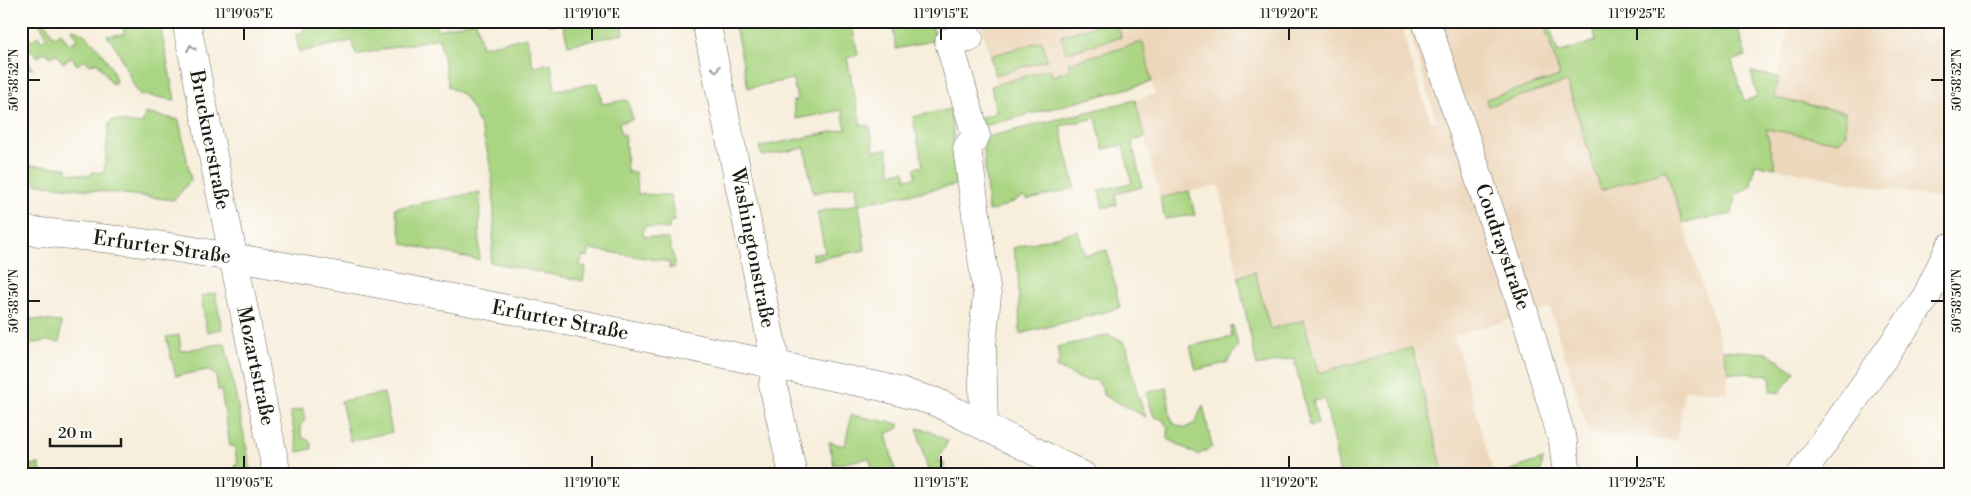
<svg xmlns="http://www.w3.org/2000/svg" width="1971" height="496" font-family="'Libre Bodoni',serif">
	<style>
		.built { fill: #edd7bb }
		.green { fill: #aad683; stroke: #637950 }
		.lines { fill: none; stroke-linecap: round; stroke-linejoin: round }
		.minor-casing { stroke: #69665f; stroke-width: 29 }
		.minor { stroke: #fff; stroke-width: 28 }
		.oneway { stroke: #999 }
		.ticks { fill: none; stroke: #1c1c1c; stroke-width: 2 }
		.labels { text-anchor: middle; dominant-baseline: central; stroke-width: 4; stroke-linejoin: round; paint-order: stroke }
		.street-label { font-size: 20px; fill: #1c1c1c; stroke: #fdfcf7 }
		.neatline { fill: none; stroke: #1c1c1c; stroke-width: 2 }
		.ticks-label { font-size: 12px; text-anchor: middle; fill: #1c1c1c }
	</style>
	<rect width="100%" height="100%" fill="#fdfcf7"/>
	<filter id="ink" filterUnits="userSpaceOnUse"><feTurbulence type="fractalNoise" baseFrequency=".02" numOctaves="2"/><feDisplacementMap in="SourceGraphic" scale="10" xChannelSelector="R" yChannelSelector="G"/><feConvolveMatrix kernelMatrix="1 2 1 2 8 2 1 2 1" color-interpolation-filters="sRGB"/></filter>
	<filter id="wash" filterUnits="userSpaceOnUse"><feTurbulence type="fractalNoise" baseFrequency=".0096" numOctaves="4" result="noise"/><feDisplacementMap in="SourceGraphic" scale="20" xChannelSelector="R" yChannelSelector="G"/><feGaussianBlur stdDeviation="1.12" result="paint"/><feColorMatrix in="noise" values="0 0 0 0 0 0 0 0 0 0 0 0 0 0 0 0 0 1.4 0 .05"/><feComposite in="paint" operator="in"/></filter>
	<g filter="url(#wash)">
		<rect width="100%" height="100%" fill="#f7eedc"/>
		<path class="built" d="M 980,21 L 1401,21 L 1410,59 L 1431,122 L 1458,114 L 1436,120 L 1408,23 L 1548,21 L 1601,189 L 1666,169 L 1723,350 L 1728,372 L 1727,392 L 1684,390 L 1677,441 L 1589,434 L 1550,308 L 1454,336 L 1494,475 L 1444,475 L 1412,348 L 1318,373 L 1297,370 L 1294,358 L 1257,366 L 1219,185 L 1160,198 L 1135,100 L 1155,94 L 1152,83 L 1002,121 L 994,71 Z
			M 1789,21 L 1950,21 L 1950,201 L 1776,168 L 1766,129 L 1839,142 L 1844,112 L 1774,98 Z"/>
		<path class="green" d="M 41,21 L 46,24 L 54,37 L 61,33 L 69,44 L 78,39 L 71,29 C 88,29 114,66 116,82 L 112,84 L 97,62 L 90,65 L 85,60 L 77,65 L 72,57 L 63,63 L 56,54 L 50,57 L 46,52 L 38,57 L 33,51 L 25,56 L 33,69 L 21,66 L 21,46 L 27,41 L 21,36 L 21,25 L 31,41 L 38,36 L 41,41 L 47,37 L 39,22 Z
			M 117,21 L 159,21 L 175,100 L 139,94 C 127,75 123,53 107,36 L 124,34 L 124,27 L 117,26 Z
			M 303,21 L 435,21 L 437,30 L 476,21 L 482,47 L 527,37 L 533,67 L 551,63 L 555,90 L 598,83 L 602,104 L 627,100 L 633,119 L 619,123 L 621,135 L 625,134 L 627,172 L 635,172 L 638,194 L 670,195 L 675,221 L 670,221 L 669,229 L 644,226 L 643,236 L 668,239 L 675,262 L 674,268 L 669,268 L 670,262 L 590,249 L 588,257 L 582,256 L 580,266 L 586,267 L 583,281 L 490,262 C 499,215 494,138 465,97 C 462,93 454,90 449,87 L 439,38 L 356,55 L 352,41 L 299,52 L 296,34 L 305,32 Z
			M 547,21 L 622,21 L 624,34 L 568,45 L 563,23 L 548,25 Z
			M 734,21 L 851,21 L 858,55 L 847,58 L 861,126 L 870,125 L 874,151 L 887,149 L 891,173 L 905,171 L 906,179 L 916,177 L 915,168 L 923,166 L 913,117 L 950,109 L 953,131 L 956,185 L 859,204 L 865,250 L 813,260 L 812,254 L 825,252 L 817,212 L 858,204 L 856,185 L 813,193 L 805,148 L 762,156 L 759,147 L 846,129 L 842,110 L 796,119 L 793,101 L 797,100 L 793,79 L 748,88 Z
			M 892,21 L 931,21 L 936,40 L 896,49 Z
			M 1111,21 L 1117,21 L 1121,37 L 1066,53 L 1061,36 Z
			M 1543,21 L 1548,21 L 1558,53 L 1596,41 L 1592,21 L 1640,21 L 1641,24 L 1651,21 L 1736,21 L 1746,56 L 1732,61 L 1744,101 L 1757,97 L 1751,72 L 1778,77 L 1774,98 L 1845,112 L 1846,134 L 1839,142 L 1766,129 L 1776,168 L 1755,164 L 1751,186 L 1735,196 L 1732,214 L 1683,223 L 1666,170 L 1601,190 L 1567,82 L 1488,106 L 1486,99 L 1560,76 Z
			M 1042,41 L 1047,60 L 995,75 L 990,56 Z
			M 1143,42 L 1152,82 L 981,127 L 979,118 L 996,113 L 991,86 L 1050,69 L 1052,76 L 1070,70 L 1068,63 Z
			M 1135,100 L 1145,138 L 1132,141 L 1142,187 L 1115,194 L 1117,205 L 1103,208 L 1099,190 L 1132,183 L 1123,145 L 1103,149 L 1096,118 L 1060,126 L 1075,188 L 1029,200 L 1023,197 L 996,210 L 988,211 L 983,138 Z
			M 145,113 L 179,120 L 191,180 L 174,200 L 21,182 L 21,168 L 29,169 L 30,165 L 67,168 L 67,173 L 91,176 L 92,172 L 104,173 L 109,124 L 112,120 L 142,124 Z
			M 1189,191 L 1195,215 L 1165,219 L 1160,198 Z
			M 480,192 L 479,260 L 403,244 L 395,208 Z
			M 1078,231 L 1085,255 L 1107,250 L 1120,308 L 1020,334 L 1018,270 L 1013,248 Z
			M 1255,272 L 1270,329 L 1304,320 L 1318,373 L 1412,348 L 1444,475 L 1340,475 L 1325,399 L 1313,401 L 1318,424 L 1310,426 L 1294,358 L 1257,366 L 1238,277 Z
			M 215,293 L 222,329 L 207,332 L 201,296 Z
			M 21,308 L 23,308 L 23,318 L 61,322 L 60,342 L 47,341 L 21,345 Z
			M 1233,326 L 1238,345 L 1227,363 L 1196,370 L 1190,346 L 1232,337 L 1230,327 Z
			M 179,335 L 181,351 L 225,343 L 252,475 L 237,475 L 235,465 L 238,464 L 234,446 L 230,446 L 221,390 L 218,391 L 216,375 L 207,370 L 176,376 L 166,337 Z
			M 1109,335 L 1123,341 L 1127,347 L 1138,396 L 1146,417 L 1103,395 L 1102,387 L 1096,380 L 1083,380 L 1056,367 L 1060,359 L 1057,347 Z
			M 1723,350 L 1768,353 L 1795,372 L 1779,393 L 1770,391 L 1771,380 L 1768,375 L 1728,372 Z
			M 1167,388 L 1170,415 L 1174,424 L 1185,428 L 1195,423 L 1203,405 L 1212,447 L 1198,455 L 1168,439 L 1168,428 L 1162,419 L 1154,417 L 1146,393 Z
			M 384,393 L 392,432 L 350,441 L 341,401 Z
			M 303,409 L 305,420 L 300,426 L 302,437 L 310,441 L 312,449 L 298,452 L 290,412 Z
			M 851,415 L 899,424 L 899,428 L 886,434 L 895,470 L 890,472 L 890,475 L 874,475 L 869,458 L 834,465 L 829,442 L 845,446 Z
			M 917,428 L 929,431 L 948,441 L 938,460 L 945,464 L 940,473 L 943,475 L 929,475 Z
			M 21,450 L 24,466 L 39,464 L 41,475 L 21,475 Z
			M 1543,459 L 1540,475 L 1497,475 Z"/>
	</g>
	<g filter="url(#ink)">
		<g class="lines">
			<defs>
				<path id="minor" d="M 186,21 L 277,475
					M 706,21 L 776,365 L 773,385 L 793,475
					M 1426,21 L 1525,315 L 1563,442 L 1567,475
					M 969,38 L 949,42 L 976,136 L 967,148 L 987,295 L 982,346 L 984,425
					M 21,230 C 66,235 112,238 157,245 C 401,283 642,338 883,387 L 936,402 L 1082,475
					M 1801,475 L 1926,297 L 1950,247"/>
			</defs>
			<use href="#minor" class="minor-casing"/>
			<use href="#minor" class="minor"/>
		</g>
		<defs><path id="oneway-chevron" d="M-2-3.5L2.5 0L-2 3.5" fill="none" stroke-width="1.6" stroke-linecap="round" stroke-linejoin="round" transform="scale(1.25)"/></defs>
		<g class="oneway">
			<use href="#oneway-chevron" transform="translate(191 48) rotate(-101)"/>
			<use href="#oneway-chevron" transform="translate(716 69) rotate(79)"/>
		</g>
	</g>
	<path class="ticks" d="M 244,28 L 244,40M 592,28 L 592,40M 941,28 L 941,40M 1289,28 L 1289,40M 1637,28 L 1637,40M 28,80 L 40,80M 1931,80 L 1944,80M 28,301 L 40,301M 1931,301 L 1944,301M 244,456 L 244,468M 592,456 L 592,468M 941,456 L 941,468M 1289,456 L 1289,468M 1637,456 L 1637,468"/>
	<g class="labels">
		<g class="street-label">
			<text transform="translate(209 140) rotate(79)">Brucknerstraße</text>
			<text transform="translate(1502 247) rotate(71)">Coudraystraße</text>
			<text transform="translate(162 248) rotate(8)">Erfurter Straße</text>
			<text transform="translate(752 248) rotate(79)">Washingtonstraße</text>
			<text transform="translate(560 321) rotate(11)">Erfurter Straße</text>
			<text transform="translate(255 366) rotate(78)">Mozartstraße</text>
		</g>
	</g>
	<rect width="1971" height="496" fill="none" stroke="#fdfcf7" stroke-width="55"/>
	<path d="M50 438v8h71v-8" fill="none" stroke="#1c1c1c" stroke-width="2.5"/>
	<text x="58" y="438" font-size="15" fill="#1c1c1c" stroke="#fdfcf7" stroke-width="4" paint-order="stroke">20 m</text>
	<rect x="28" y="28" width="1916" height="440" class="neatline"/>
	<g class="ticks-label">
		<text x="244" y="18">11°19'05"E</text>
		<text x="592" y="18">11°19'10"E</text>
		<text x="941" y="18">11°19'15"E</text>
		<text x="1289" y="18">11°19'20"E</text>
		<text x="1637" y="18">11°19'25"E</text>
		<text transform="translate(14 80) rotate(-90)" y="4">50°58'52"N</text>
		<text transform="translate(1957 80) rotate(-90)" y="4">50°58'52"N</text>
		<text transform="translate(14 301) rotate(-90)" y="4">50°58'50"N</text>
		<text transform="translate(1957 301) rotate(-90)" y="4">50°58'50"N</text>
		<text x="244" y="487">11°19'05"E</text>
		<text x="592" y="487">11°19'10"E</text>
		<text x="941" y="487">11°19'15"E</text>
		<text x="1289" y="487">11°19'20"E</text>
		<text x="1637" y="487">11°19'25"E</text>
	</g>
</svg>
